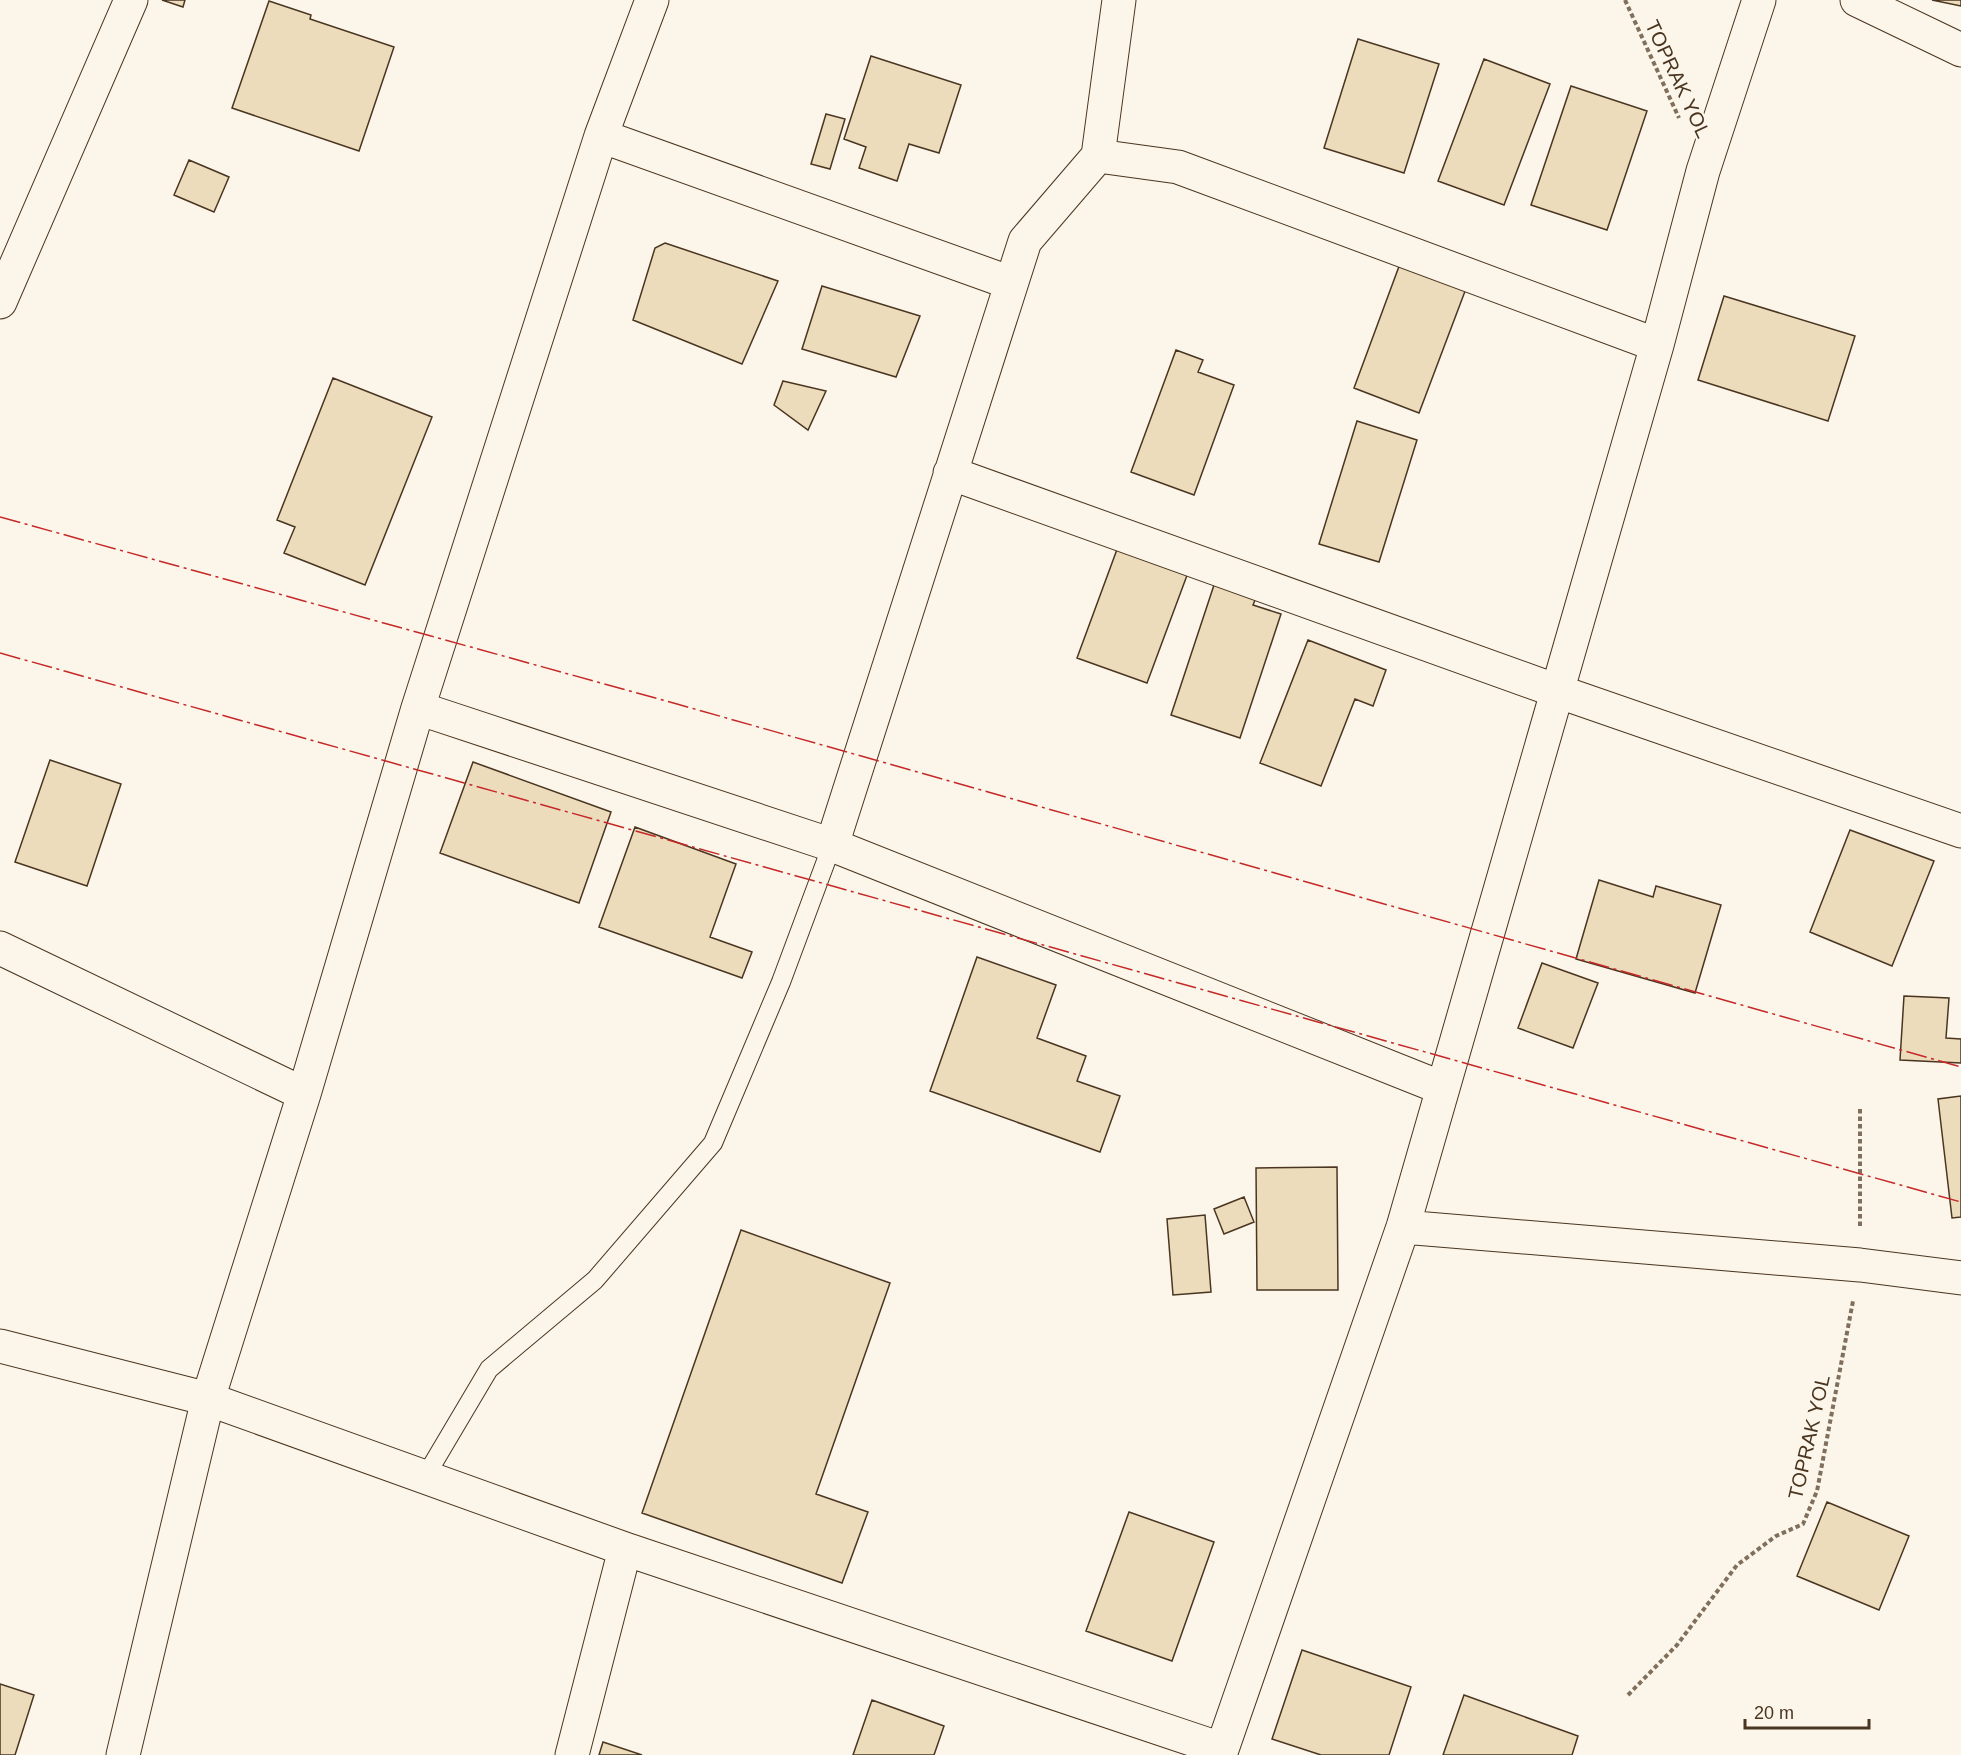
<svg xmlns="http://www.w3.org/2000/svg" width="1961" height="1755" font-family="Arial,sans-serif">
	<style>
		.building { fill: #ecdcbc; stroke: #4a3520; stroke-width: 1.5 }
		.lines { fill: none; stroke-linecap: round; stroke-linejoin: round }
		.lane-casing { stroke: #4a3520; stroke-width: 20 }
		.street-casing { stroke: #4a3520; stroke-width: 35 }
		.path { stroke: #7f6f5c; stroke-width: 4; stroke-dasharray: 4.5 3; stroke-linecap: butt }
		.lane { stroke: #fbf6e9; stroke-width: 18 }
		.street { stroke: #fbf6e9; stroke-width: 33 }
		.power { stroke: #c62828; stroke-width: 1.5; stroke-dasharray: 21 4.5 3 4.5; stroke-linecap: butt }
		.labels { text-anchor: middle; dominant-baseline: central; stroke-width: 4.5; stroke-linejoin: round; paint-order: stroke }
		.street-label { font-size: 20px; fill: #4a3520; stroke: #fbf6e9 }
	</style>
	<rect width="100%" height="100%" fill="#fbf6e9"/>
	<path class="building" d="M 162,0 L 185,0 L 183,7 Z
		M 1932,0 L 1961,0 L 1961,6 Z
		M 269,1 L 311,15 L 310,19 L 394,47 L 359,151 L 232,108 Z
		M 1358,39 L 1439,64 L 1404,173 L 1324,148 Z
		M 871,56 L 961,85 L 939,153 L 909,144 L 897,181 L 859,168 L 866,147 L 844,139 Z
		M 1484,59 L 1550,84 L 1504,205 L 1438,181 Z
		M 1571,86 L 1647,111 L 1607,230 L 1531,205 Z
		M 826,114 L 845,119 L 830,169 L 811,164 Z
		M 189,160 L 229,177 L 214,212 L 174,195 Z
		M 665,243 L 778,281 L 742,364 L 633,320 L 655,248 Z
		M 1401,261 L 1467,286 L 1419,413 L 1354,388 Z
		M 822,286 L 920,316 L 896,377 L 802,349 Z
		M 1724,296 L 1855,336 L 1828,421 L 1698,380 Z
		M 1176,350 L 1203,360 L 1198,372 L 1234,385 L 1194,495 L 1131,472 Z
		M 333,378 L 432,417 L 365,585 L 284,553 L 295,527 L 277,520 Z
		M 783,381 L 826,391 L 808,430 L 774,405 Z
		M 1357,421 L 1417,440 L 1379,562 L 1319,544 Z
		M 1119,544 L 1189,570 L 1147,683 L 1077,658 Z
		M 1216,579 L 1258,593 L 1253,605 L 1281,614 L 1240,738 L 1171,715 Z
		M 1308,640 L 1386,670 L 1373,706 L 1355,699 L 1321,786 L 1260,763 Z
		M 50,760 L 121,784 L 87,886 L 15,862 Z
		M 473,762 L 611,812 L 579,903 L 440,853 Z
		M 635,827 L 736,864 L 710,937 L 752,952 L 742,978 L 599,927 Z
		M 1850,830 L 1934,861 L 1892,966 L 1810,932 Z
		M 1599,880 L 1653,897 L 1656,886 L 1721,905 L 1695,993 L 1576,959 Z
		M 977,957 L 1056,985 L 1037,1038 L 1086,1056 L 1077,1081 L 1120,1096 L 1100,1152 L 930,1091 Z
		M 1542,963 L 1598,983 L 1573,1048 L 1518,1028 Z
		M 1904,996 L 1949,998 L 1946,1038 L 1961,1039 L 1961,1063 L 1900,1060 Z
		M 1961,1096 L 1961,1217 L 1952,1218 L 1938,1099 Z
		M 1337,1167 L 1338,1290 L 1257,1290 L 1256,1168 Z
		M 1244,1197 L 1254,1222 L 1224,1234 L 1214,1209 Z
		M 1205,1215 L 1211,1292 L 1173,1295 L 1167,1219 Z
		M 741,1230 L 890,1283 L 816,1494 L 868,1512 L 842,1583 L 642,1513 Z
		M 1827,1502 L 1909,1536 L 1879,1610 L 1797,1576 Z
		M 1129,1512 L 1214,1542 L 1172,1661 L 1086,1631 Z
		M 1302,1650 L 1411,1687 L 1389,1755 L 1321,1755 L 1272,1739 Z
		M 0,1684 L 34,1695 L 15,1755 L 0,1755 Z
		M 1464,1695 L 1578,1736 L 1572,1755 L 1443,1755 Z
		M 872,1700 L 944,1726 L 934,1755 L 853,1755 Z
		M 603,1742 L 642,1755 L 599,1755 Z"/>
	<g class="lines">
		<defs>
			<path id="lane" d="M 425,1477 L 489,1369 L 595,1280 L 713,1143 L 781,982 L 832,845"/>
			<path id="street" d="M 1857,0 L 1961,50
				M 601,136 L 1011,283
				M 1098,156 L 1119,0
				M 0,302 L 131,0
				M 950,473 L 1557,691 L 1961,831
				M 418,708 L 832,845 L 1442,1088
				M 832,845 L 1025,241 L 1098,156 L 1178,167 L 1657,345
				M 0,948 L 304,1094
				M 1403,1227 L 1860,1265 L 1961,1278
				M 0,1346 L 208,1399 L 625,1549 L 1221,1749
				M 123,1755 L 208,1399 L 304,1094 L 418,708 L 601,136 L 652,0
				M 572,1755 L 625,1549
				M 1220,1755 L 1403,1227 L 1657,345 L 1703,171 L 1759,0"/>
		</defs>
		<use href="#lane" class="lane-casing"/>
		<use href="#street" class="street-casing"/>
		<path class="path" d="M 1625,0 L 1679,118
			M 1860,1109 L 1860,1228
			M 1628,1695 L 1677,1645 L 1737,1565 L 1776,1536 L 1803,1524 L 1817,1491 L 1853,1301"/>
		<use href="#lane" class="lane"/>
		<use href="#street" class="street"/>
		<path class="power" d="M 0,517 L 677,704 L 1961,1067
			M 0,653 L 1961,1202"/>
	</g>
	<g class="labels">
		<g class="street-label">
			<text transform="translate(1678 79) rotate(65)">TOPRAK YOL</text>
			<text transform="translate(1809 1437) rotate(-77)">TOPRAK YOL</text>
		</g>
	</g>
	<path d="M1745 1719v9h124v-9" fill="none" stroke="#4a3520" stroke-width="3"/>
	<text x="1754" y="1719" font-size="18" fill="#4a3520" stroke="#fbf6e9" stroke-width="4.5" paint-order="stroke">20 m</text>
</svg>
